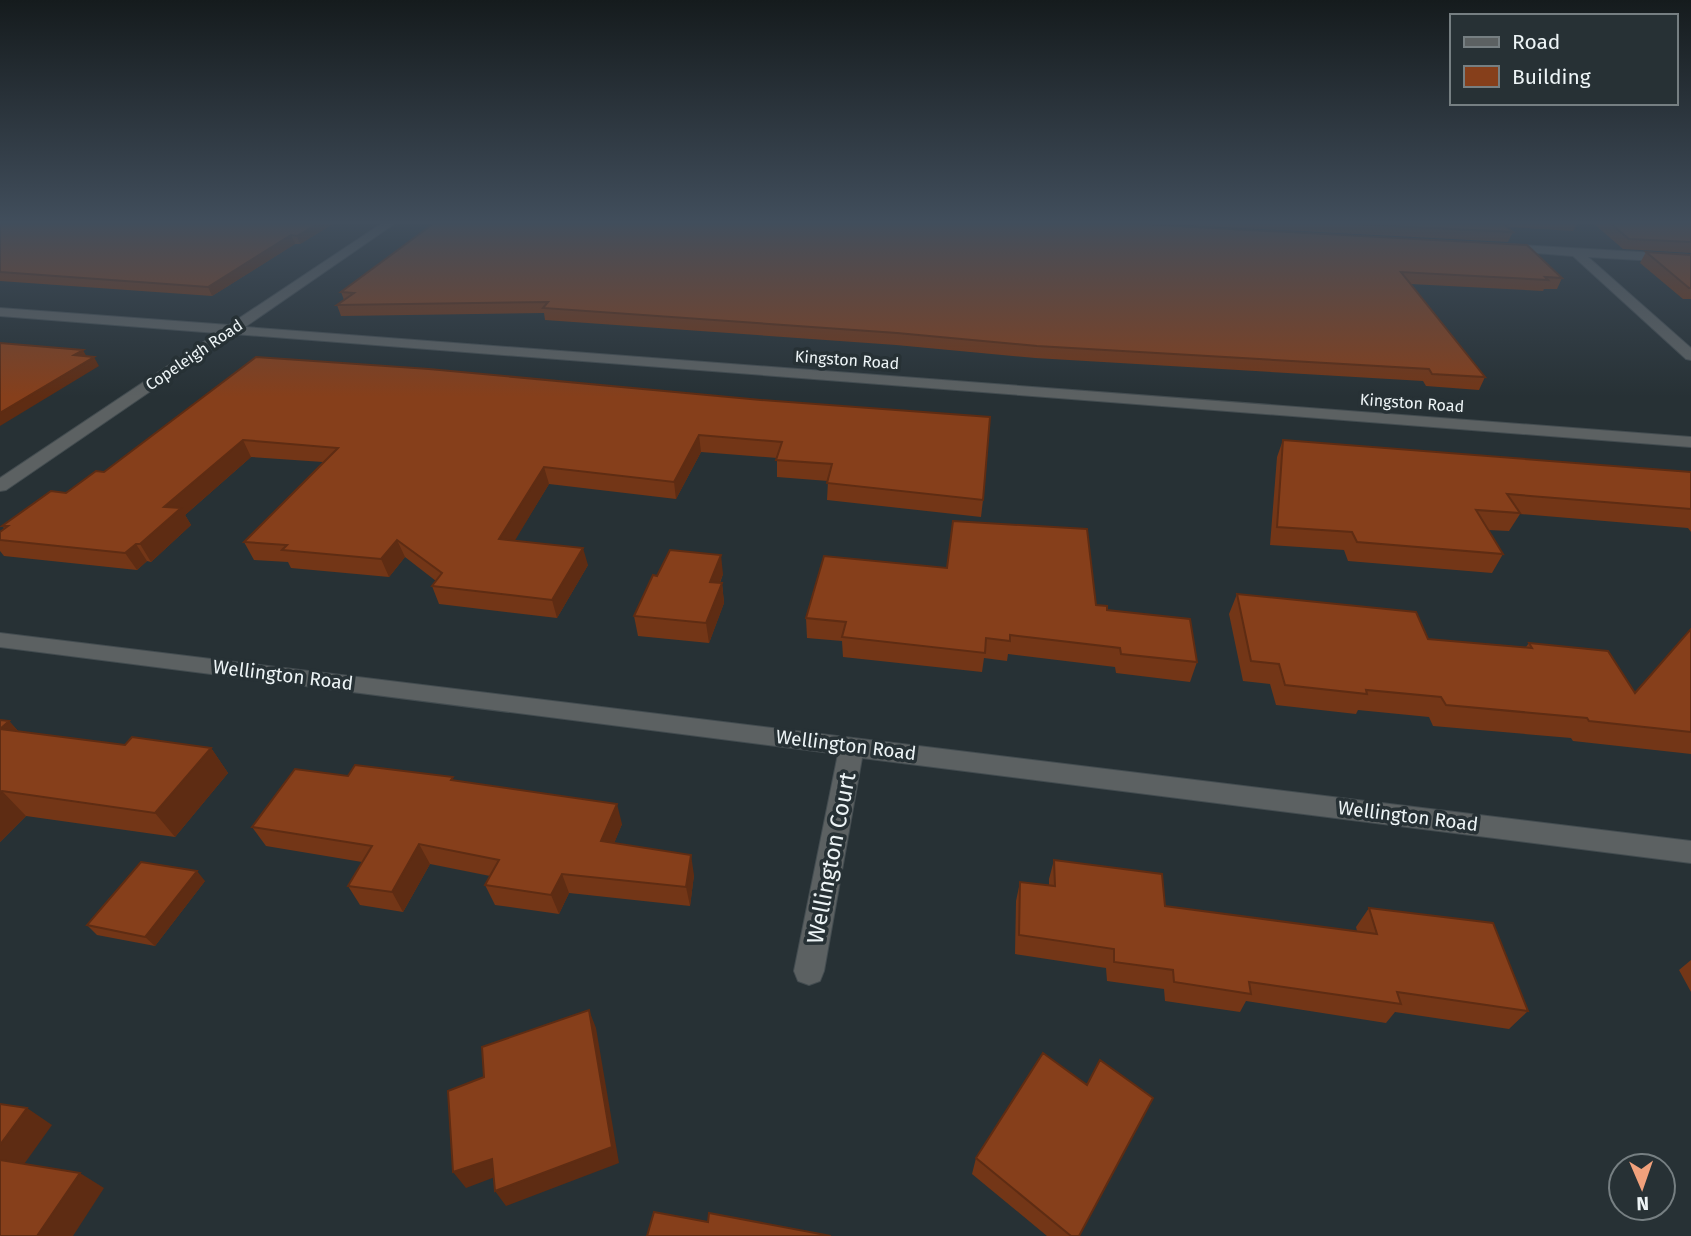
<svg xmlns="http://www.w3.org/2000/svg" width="1691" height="1236" font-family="'Fira Sans',sans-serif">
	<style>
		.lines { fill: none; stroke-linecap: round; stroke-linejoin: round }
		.minor-casing { stroke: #434c50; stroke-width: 2 }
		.minor { fill: #5c6162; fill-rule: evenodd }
		.wall { fill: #733617 }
		.shaded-wall { fill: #5e2c13 }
		.building { fill: #863f1b; stroke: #5e2c13; stroke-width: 2 }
		.labels { text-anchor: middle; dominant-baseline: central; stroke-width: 7; stroke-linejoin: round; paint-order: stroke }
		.far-street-label { font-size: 16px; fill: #edf4f6; stroke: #273135 }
		.street-label { font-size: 19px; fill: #edf4f6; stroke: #273135 }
		.near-street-label { font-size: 23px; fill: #edf4f6; stroke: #273135 }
	</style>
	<rect width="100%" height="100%" fill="#273135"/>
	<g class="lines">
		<defs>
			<path id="minor" d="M 381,224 L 394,224 L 245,327 L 1691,437 L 1691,447 L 234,334 L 6,490 L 0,491 L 0,478 L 217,333 L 0,316 L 0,308 L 229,325 Z
				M 1503,244 L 1691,255 L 1691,263 L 1588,257 L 1691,348 L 1691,360 L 1686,359 L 1573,256 L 1499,250 L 1497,248 Z
				M 0,633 L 1691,841 L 1691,863 L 862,758 L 824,971 L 820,981 L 809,985 L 798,981 L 794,971 L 838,754 L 0,647 Z"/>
		</defs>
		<use href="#minor" class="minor-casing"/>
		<use href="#minor" class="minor"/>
	</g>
	<path class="wall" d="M 0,224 L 333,224 L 300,244 L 295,244 L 212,296 L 0,281 Z
		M 433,224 L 1562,278 L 1557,289 L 1544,289 L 1543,291 L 1410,284 L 1485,377 L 1479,390 L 1426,386 L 1423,381 L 1035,358 L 896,345 L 545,320 L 544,313 L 341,316 L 337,305 L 344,300 L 341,292 Z
		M 1162,224 L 1577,224 L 1573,231 L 1508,227 L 1513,232 L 1508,242 Z
		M 1594,224 L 1691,224 L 1691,253 L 1623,249 Z
		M 1646,252 L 1691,255 L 1691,299 L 1683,299 L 1640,263 Z
		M 256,357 L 761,400 L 983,500 L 981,517 L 827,500 L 828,481 L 777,477 L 777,458 L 701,452 L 676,499 L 549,484 L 514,541 L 588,565 L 557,618 L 439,604 L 432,586 L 436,581 L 405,557 L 389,577 L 291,568 L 288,562 L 254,560 L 244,542 L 323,462 L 251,457 L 185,515 L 191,525 L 151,562 L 147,561 L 137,570 L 4,556 L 0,551 L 0,540 L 5,529 L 2,526 L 104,472 Z
		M 1283,440 L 1691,472 L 1691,532 L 1688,528 L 1520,514 L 1509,531 L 1488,530 L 1503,554 L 1492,573 L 1348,561 L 1344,550 L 1270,545 L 1277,457 Z
		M 947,568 L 1096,605 L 1197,662 L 1190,682 L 1116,673 L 1115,667 L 1008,654 L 1007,661 L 984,658 L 982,672 L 843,657 L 842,641 L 807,638 L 806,618 Z
		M 723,574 L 720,583 L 722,583 L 724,603 L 709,643 L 638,636 L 634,616 Z
		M 1237,594 L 1428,639 L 1526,647 L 1529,643 L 1635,693 L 1691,629 L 1691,754 L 1573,741 L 1571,738 L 1433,726 L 1429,717 L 1358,710 L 1356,714 L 1276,705 L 1270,684 L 1243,681 L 1229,614 Z
		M 0,720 L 9,721 L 18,731 L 125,745 L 211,748 L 228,773 L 175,837 L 26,816 L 0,842 Z
		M 348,776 L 454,780 L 622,824 L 614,843 L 694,875 L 690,906 L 569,893 L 559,914 L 495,905 L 485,885 L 490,876 L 430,864 L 403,912 L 360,905 L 348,886 L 362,862 L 266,846 L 252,827 Z
		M 1054,860 L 1165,906 L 1357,931 L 1356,927 L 1369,908 L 1528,1011 L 1509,1029 L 1395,1012 L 1386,1023 L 1246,1001 L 1240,1012 L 1165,1001 L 1164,989 L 1107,981 L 1106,968 L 1015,954 L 1016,901 L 1020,882 L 1049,886 L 1049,879 Z
		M 205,881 L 155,946 L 97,935 L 87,925 Z
		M 1691,960 L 1691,992 L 1679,970 Z
		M 976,1158 L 1079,1236 L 1047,1236 L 972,1174 Z"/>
	<path class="shaded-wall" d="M 317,224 L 333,224 L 300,244 L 297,236 Z
		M 291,235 L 295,244 L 212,296 L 208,287 Z
		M 83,350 L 88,359 L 74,355 Z
		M 94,357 L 99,366 L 0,426 L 0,413 Z
		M 699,435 L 701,452 L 676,499 L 674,482 Z
		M 243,440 L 251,457 L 185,515 L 191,525 L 151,562 L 140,544 L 164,507 Z
		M 544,467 L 549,484 L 505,557 L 499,539 Z
		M 397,540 L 405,557 L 389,577 L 381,559 Z
		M 136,544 L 147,561 L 137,570 L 125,553 Z
		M 583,548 L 588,565 L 557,618 L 552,600 Z
		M 721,555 L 723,574 L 712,602 L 710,582 Z
		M 722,583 L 724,603 L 709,643 L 706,623 Z
		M 9,721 L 32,746 L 0,729 Z
		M 211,748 L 228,773 L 175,837 L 155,813 Z
		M 2,791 L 26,816 L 0,842 L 0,793 Z
		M 617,804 L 622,824 L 607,861 L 601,841 Z
		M 419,844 L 430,864 L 403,912 L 392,892 Z
		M 691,855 L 694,875 L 690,906 L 686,887 Z
		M 197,871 L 205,881 L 155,946 L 145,937 Z
		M 562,874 L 569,893 L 559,914 L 551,895 Z
		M 589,1010 L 596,1028 L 619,1163 L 506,1206 L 495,1191 Z
		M 27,1108 L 52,1125 L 17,1174 L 0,1164 L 0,1145 Z
		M 492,1159 L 503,1174 L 466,1188 L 453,1172 Z
		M 80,1173 L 104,1188 L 73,1236 L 37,1236 Z"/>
	<path class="building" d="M 0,224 L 317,224 L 297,236 L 291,235 L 208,287 L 0,272 Z
		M 433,224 L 1140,224 L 1527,245 L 1562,278 L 1545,277 L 1548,280 L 1401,272 L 1485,377 L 1432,374 L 1429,369 L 1037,346 L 897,333 L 543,308 L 548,302 L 337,305 L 354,293 L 341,292 Z
		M 1353,224 L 1504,224 L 1513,232 Z
		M 1611,224 L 1691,224 L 1691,242 L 1629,239 Z
		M 1646,252 L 1691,255 L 1691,288 L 1689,288 Z
		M 0,343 L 83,350 L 74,355 L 94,357 L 0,413 Z
		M 256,357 L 429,369 L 761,400 L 990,417 L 983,500 L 827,483 L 832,464 L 776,460 L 782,442 L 699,435 L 674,482 L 544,467 L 499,539 L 583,548 L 552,600 L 432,586 L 442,573 L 397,540 L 381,559 L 282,550 L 287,545 L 244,542 L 338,448 L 243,440 L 164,507 L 181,508 L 140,544 L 136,544 L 125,553 L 0,540 L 0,532 L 8,526 L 2,526 L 51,491 L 66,493 L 96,471 L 104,472 Z
		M 1283,440 L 1691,472 L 1691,509 L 1507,494 L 1520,513 L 1476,510 L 1503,554 L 1357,542 L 1352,532 L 1277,527 Z
		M 953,521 L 1087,529 L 1096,605 L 1107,606 L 1107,610 L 1190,619 L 1197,662 L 1121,654 L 1120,648 L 1010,635 L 1010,641 L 986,638 L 985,653 L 842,637 L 846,622 L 806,618 L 824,556 L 947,568 Z
		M 670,550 L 721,555 L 710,582 L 722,583 L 706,623 L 634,616 L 653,575 L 657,576 Z
		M 1237,594 L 1416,612 L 1428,639 L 1532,648 L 1529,643 L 1608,651 L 1635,693 L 1691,629 L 1691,732 L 1589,721 L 1587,718 L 1446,705 L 1441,697 L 1366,690 L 1367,694 L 1285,685 L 1279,664 L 1251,661 Z
		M 0,720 L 9,721 L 0,729 L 125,745 L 132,737 L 211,748 L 155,813 L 2,791 L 0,793 Z
		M 355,765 L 453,777 L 451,780 L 617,804 L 601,841 L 691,855 L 686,887 L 562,874 L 551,895 L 485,885 L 499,860 L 419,844 L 392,892 L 348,886 L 372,846 L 252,827 L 295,769 L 348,776 Z
		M 1054,860 L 1162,874 L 1165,906 L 1377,934 L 1369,908 L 1493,923 L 1528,1011 L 1397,992 L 1401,1004 L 1249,982 L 1251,994 L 1174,982 L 1173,970 L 1114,962 L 1114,949 L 1019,935 L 1020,882 L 1055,886 Z
		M 141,862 L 197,871 L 145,937 L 87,925 Z
		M 589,1010 L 612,1147 L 495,1191 L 492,1159 L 453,1172 L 448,1091 L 484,1077 L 482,1047 Z
		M 1043,1053 L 1087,1085 L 1100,1060 L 1153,1098 L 1079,1236 L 1071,1236 L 976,1158 Z
		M 0,1104 L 27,1108 L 0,1145 Z
		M 0,1160 L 80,1173 L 37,1236 L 0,1236 Z
		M 654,1212 L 708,1222 L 709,1213 L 831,1236 L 647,1236 Z"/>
	<linearGradient id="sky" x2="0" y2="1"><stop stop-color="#151b1d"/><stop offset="0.56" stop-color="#414e5c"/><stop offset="1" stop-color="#414e5c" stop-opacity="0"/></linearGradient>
	<rect width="1691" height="397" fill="url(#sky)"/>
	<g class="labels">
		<g class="far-street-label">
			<text transform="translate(194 355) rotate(-34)">Copeleigh Road</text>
			<text transform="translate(847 360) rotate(4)">Kingston Road</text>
			<text transform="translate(1412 403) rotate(4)">Kingston Road</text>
		</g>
		<g class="street-label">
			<text transform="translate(283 675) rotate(7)">Wellington Road</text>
			<text transform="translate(846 745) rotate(7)">Wellington Road</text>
			<text transform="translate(1408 816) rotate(7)">Wellington Road</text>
		</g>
		<g class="near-street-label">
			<text transform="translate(831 858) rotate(-79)">Wellington Court</text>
		</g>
	</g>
	<rect x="1450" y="14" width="228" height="91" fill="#273135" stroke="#767f82" stroke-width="2"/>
	<rect x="1464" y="37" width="35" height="10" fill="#5c6162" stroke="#767f82" stroke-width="2"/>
	<text x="1512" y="49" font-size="21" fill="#edf4f6">Road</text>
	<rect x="1464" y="66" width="35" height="21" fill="#863f1b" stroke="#767f82" stroke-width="2"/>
	<text x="1512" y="84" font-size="21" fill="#edf4f6">Building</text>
	<g transform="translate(1642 1187) rotate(178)"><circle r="33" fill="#273135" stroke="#767f82" stroke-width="2"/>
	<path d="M0-5L12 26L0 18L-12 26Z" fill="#f1a17c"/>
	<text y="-10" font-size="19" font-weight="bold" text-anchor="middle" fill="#edf4f6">N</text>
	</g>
</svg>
